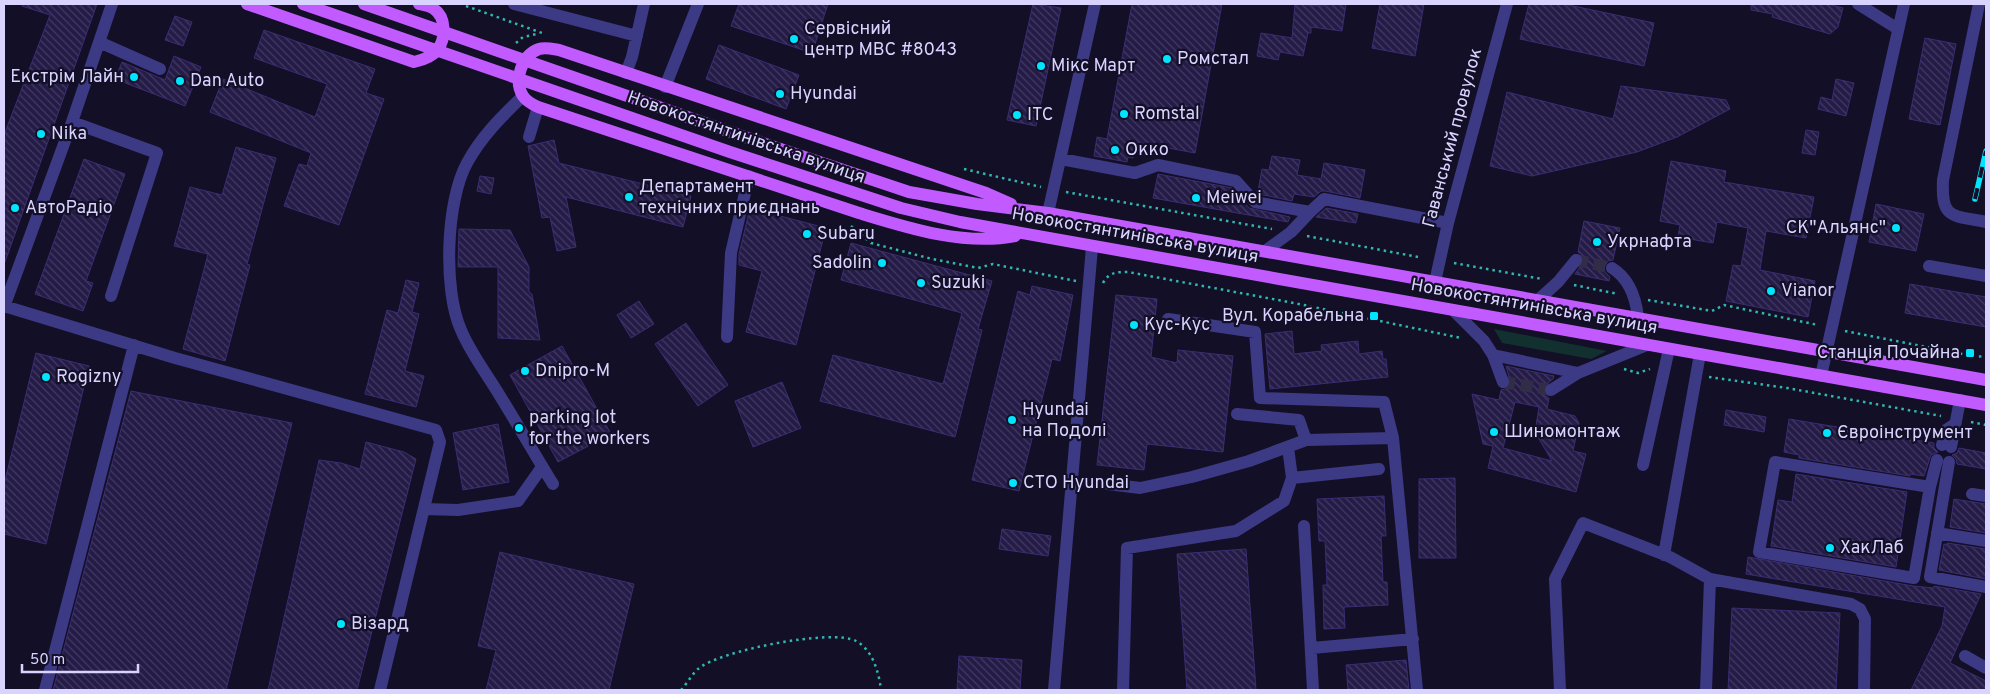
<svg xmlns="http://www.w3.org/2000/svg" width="1990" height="694" font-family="Overpass,sans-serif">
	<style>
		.green { fill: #12302f }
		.building { fill: url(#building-back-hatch); stroke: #3b2d73; fill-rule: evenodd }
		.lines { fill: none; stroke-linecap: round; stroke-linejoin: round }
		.minor-tunnel { stroke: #312d47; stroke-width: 12; stroke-dasharray: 12 6; stroke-linecap: butt }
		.path { stroke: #2fb8b0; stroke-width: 2.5; stroke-dasharray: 2.5 4; stroke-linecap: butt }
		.minor { stroke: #3d3a85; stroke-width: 12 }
		.major { stroke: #c25bff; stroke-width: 12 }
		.rail-casing { stroke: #00e5ff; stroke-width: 5.5 }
		.rail { stroke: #130f26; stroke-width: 4; stroke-dasharray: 11; stroke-linecap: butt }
		.poi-dot { fill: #00e5ff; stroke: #130f26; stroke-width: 2 }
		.labels { text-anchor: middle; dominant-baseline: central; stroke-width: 4.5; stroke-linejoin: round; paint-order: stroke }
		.poi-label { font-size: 18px; fill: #d9d4ff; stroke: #130f26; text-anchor: start }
		.street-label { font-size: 18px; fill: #d9d4ff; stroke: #130f26 }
	</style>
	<defs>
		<pattern id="building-back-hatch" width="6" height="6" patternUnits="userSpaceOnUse" patternTransform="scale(1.25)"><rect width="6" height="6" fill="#241b47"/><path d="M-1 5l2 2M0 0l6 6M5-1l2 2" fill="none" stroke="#433b63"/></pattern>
	</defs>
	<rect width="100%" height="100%" fill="#130f26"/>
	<path class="green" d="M 1494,329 L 1607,351 L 1591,359 L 1502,343 Z"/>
	<path class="building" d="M 22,4 L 97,4 L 5,262 L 4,262 L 4,135 L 50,15 L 22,6 Z
		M 739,4 L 828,4 L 812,53 L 731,26 Z
		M 1033,4 L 1061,8 L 1036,126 L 1007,120 Z
		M 1132,4 L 1222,4 L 1195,153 L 1136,142 L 1133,158 L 1128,157 L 1127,162 L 1094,156 L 1097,137 L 1107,139 Z
		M 1295,4 L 1323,6 L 1324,4 L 1346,4 L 1342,31 L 1311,27 L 1311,33 L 1308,33 L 1303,56 L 1280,52 L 1278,60 L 1257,56 L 1261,33 L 1292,38 Z
		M 1380,4 L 1424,4 L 1415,56 L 1372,48 Z
		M 1529,4 L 1564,4 L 1654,23 L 1644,66 L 1520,39 Z
		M 1751,4 L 1828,4 L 1843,8 L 1838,27 L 1830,34 L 1772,17 L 1773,14 L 1751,10 Z
		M 175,16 L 192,22 L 183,46 L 165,40 Z
		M 264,30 L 375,69 L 366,93 L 384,99 L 339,225 L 284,206 L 299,164 L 307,166 L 311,153 L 210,112 L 223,79 L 315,117 L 327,84 L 254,58 Z
		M 1925,38 L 1956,44 L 1940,125 L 1909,119 Z
		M 719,45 L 799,75 L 786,109 L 706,79 Z
		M 174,56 L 201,67 L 185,106 L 115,79 L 122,62 L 165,80 Z
		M 1836,79 L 1854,83 L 1846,116 L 1818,109 L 1821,97 L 1832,100 Z
		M 1621,86 L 1726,100 L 1730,109 L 1677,137 L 1637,152 L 1532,176 L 1490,166 L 1507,92 L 1613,119 Z
		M 1806,130 L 1819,132 L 1815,155 L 1802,153 Z
		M 554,140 L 559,163 L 691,196 L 683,227 L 566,197 L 576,247 L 557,251 L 550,217 L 542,218 L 528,146 Z
		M 236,147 L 276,158 L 247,264 L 250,265 L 225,361 L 183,349 L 208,254 L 174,246 L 190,187 L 222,195 Z
		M 1272,156 L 1300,160 L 1297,175 L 1321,179 L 1324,163 L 1365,170 L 1360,198 L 1325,191 L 1321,191 L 1314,197 L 1294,194 L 1292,201 L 1259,194 L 1256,191 L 1258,191 L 1262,169 L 1269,170 Z
		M 84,159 L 125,174 L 86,281 L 93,283 L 83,311 L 35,294 Z
		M 1671,161 L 1726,171 L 1724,182 L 1814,197 L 1806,238 L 1766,231 L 1760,270 L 1815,281 L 1808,317 L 1726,301 L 1733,265 L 1741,266 L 1748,228 L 1717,222 L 1713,243 L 1678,237 L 1680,225 L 1660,221 Z
		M 1158,174 L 1232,188 L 1249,208 L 1290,217 L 1288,222 L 1153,198 Z
		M 480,176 L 494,178 L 491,194 L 477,191 Z
		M 1876,204 L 1924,214 L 1916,251 L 1869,242 Z
		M 750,208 L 826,228 L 796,345 L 746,332 L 762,271 L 739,265 L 739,254 Z
		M 1326,208 L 1358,214 L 1356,223 L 1316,217 Z
		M 1584,221 L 1620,228 L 1613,260 L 1608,261 L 1604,267 L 1605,272 L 1610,277 L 1609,281 L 1575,274 L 1584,261 L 1581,254 L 1578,252 Z
		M 459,229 L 510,230 L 529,267 L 529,292 L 532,294 L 540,340 L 498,338 L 498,267 L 458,267 Z
		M 851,243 L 992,281 L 978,329 L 982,330 L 955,437 L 820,401 L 833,355 L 943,384 L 962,313 L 841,280 Z
		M 406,280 L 419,283 L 412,312 L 419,314 L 405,371 L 424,376 L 416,407 L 365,394 L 387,310 L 398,313 Z
		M 1910,284 L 1986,297 L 1986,327 L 1905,313 Z
		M 1032,286 L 1073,295 L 1060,361 L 1052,359 L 1019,491 L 972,480 L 1018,291 L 1030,295 Z
		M 1116,295 L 1157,299 L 1151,357 L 1177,363 L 1178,350 L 1233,356 L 1223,452 L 1147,444 L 1144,470 L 1097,465 Z
		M 639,301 L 654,324 L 631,338 L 617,315 Z
		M 686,323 L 728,385 L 698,406 L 655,344 Z
		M 1292,331 L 1294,354 L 1322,351 L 1321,345 L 1358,341 L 1359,354 L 1382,351 L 1383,359 L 1386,359 L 1388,377 L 1270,389 L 1265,334 Z
		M 562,346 L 611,434 L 558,462 L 510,375 Z
		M 36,353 L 89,366 L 46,544 L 4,534 L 4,485 Z
		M 1506,366 L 1554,376 L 1553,379 L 1544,386 L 1543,390 L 1544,395 L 1549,398 L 1547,409 L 1575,416 L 1579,423 L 1573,451 L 1586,454 L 1576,492 L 1488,468 L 1493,446 L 1483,444 L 1472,394 L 1499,400 L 1501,390 L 1506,389 L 1511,384 ZM 1515,402 L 1539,407 L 1535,432 L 1552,461 L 1503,448 Z
		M 782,382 L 801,428 L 753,447 L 735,401 Z
		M 131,391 L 292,423 L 226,690 L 53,690 Z
		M 1726,410 L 1766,417 L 1764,432 L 1724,425 Z
		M 1789,419 L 1934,443 L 1934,448 L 1938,452 L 1931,455 L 1924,476 L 1910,474 L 1910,476 L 1799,458 L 1799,455 L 1784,452 Z
		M 498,424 L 509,482 L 463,490 L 453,433 Z
		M 366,442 L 404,452 L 416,459 L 357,690 L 268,690 L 319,460 L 341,463 L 360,469 Z
		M 1959,448 L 1986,453 L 1986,469 L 1957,464 L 1956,459 L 1952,455 L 1957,453 Z
		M 1796,474 L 1907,492 L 1896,567 L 1771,546 L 1778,500 L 1792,502 Z
		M 1455,478 L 1456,558 L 1419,558 L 1419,479 Z
		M 1384,496 L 1386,536 L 1381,536 L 1383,582 L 1387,582 L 1388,605 L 1344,607 L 1345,628 L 1324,629 L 1323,585 L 1327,585 L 1325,541 L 1319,541 L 1317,499 Z
		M 1954,499 L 1986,504 L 1986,533 L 1950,527 Z
		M 1002,529 L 1051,536 L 1048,556 L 999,549 Z
		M 1947,543 L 1986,549 L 1986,579 L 1939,570 L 1944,544 L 1947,545 Z
		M 1246,549 L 1256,690 L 1187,690 L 1177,554 Z
		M 500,552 L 634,584 L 609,690 L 486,690 L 496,650 L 478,646 Z
		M 1748,557 L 1913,586 L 1934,588 L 1934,586 L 1981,594 L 1950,663 L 1986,681 L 1986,690 L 1911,690 L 1942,626 L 1945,607 L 1746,574 Z
		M 1732,608 L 1840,613 L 1836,690 L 1728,690 Z
		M 959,656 L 1022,660 L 1020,690 L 957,690 Z
		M 1406,660 L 1409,690 L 1348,690 L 1346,665 Z"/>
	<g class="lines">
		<path class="minor-tunnel" d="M 1576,260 L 1612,268
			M 1503,382 L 1551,390"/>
		<path class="path" d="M 466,6 L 545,34
			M 516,43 L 523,37 L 537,34
			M 964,169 L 1041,187
			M 1066,192 L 1272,229
			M 851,226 L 871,243 L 932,259 L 978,268 L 993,264 L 1076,281
			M 1307,236 L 1418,257
			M 1454,263 L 1542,279
			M 1103,283 C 1109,272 1117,272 1128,272 L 1294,303 L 1461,338
			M 1574,285 L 1618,294
			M 1648,300 L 1712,311 L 1724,305 L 1818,325
			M 1845,331 L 1978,357 L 1986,355
			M 1624,369 L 1638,373 L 1650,369
			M 1709,377 L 1787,388 L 1941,416
			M 1971,422 L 1986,425
			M 681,690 C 687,684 691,675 698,669 C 718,651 832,628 856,641 C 873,650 879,673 881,690"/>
		<path class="minor" d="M 514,4 L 637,36
			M 1858,4 L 1898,29
			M 1979,4 L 1943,180 C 1941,220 1952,215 1986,222
			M 99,42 L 160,69
			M 626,73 L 632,57 L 644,4
			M 665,87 L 698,4
			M 523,96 C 502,116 481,137 467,163 C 446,201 443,290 461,330 C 471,354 487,374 500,396 C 518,425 535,455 553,484
			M 72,122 L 157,153 L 111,296
			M 529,137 L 538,107
			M 1061,159 L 1135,173 L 1158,165 L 1236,181 L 1255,202 L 1310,212 L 1324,199 L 1448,223
			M 1048,213 L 1095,4
			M 1265,251 L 1291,232 L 1310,212
			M 1929,266 L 1986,276
			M 1612,268 C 1630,279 1636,298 1638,318
			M 1435,282 L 1448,223 L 1507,4
			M 1538,300 L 1558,282 L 1576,260
			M 4,306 L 175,358 L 436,430 L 440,442 L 380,690
			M 4,307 L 72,122 L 112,4
			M 1453,310 L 1484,341 L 1493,355 L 1503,382
			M 1168,319 L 1255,332 L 1260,398 L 1384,402 L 1393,438 L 1417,690
			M 727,337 L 731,253 L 749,176
			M 1493,355 L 1578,373 L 1647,345
			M 1821,376 L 1904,4
			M 1551,390 L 1578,373
			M 1237,414 L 1299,420 L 1306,440
			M 1942,445 L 1946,430 L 1955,424
			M 1951,447 L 1960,400
			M 1775,462 L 1930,487 L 1914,578 L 1759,552 Z
			M 1949,462 L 1930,577 L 1986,587
			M 1643,465 L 1669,349
			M 1292,478 L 1379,469
			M 1108,484 L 1140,488 L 1192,477 L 1249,461 L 1306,440 L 1393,438
			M 1930,487 L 1937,460
			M 1972,494 L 1986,496
			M 424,509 L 458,510 L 518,501 L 542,467
			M 1304,526 L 1313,690
			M 1937,533 L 1986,541
			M 1664,555 L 1700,354
			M 1312,648 L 1413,639
			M 1965,656 L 1986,668
			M 45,690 L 134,345
			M 1054,690 L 1092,247
			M 1123,690 L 1127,548 L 1236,531 L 1284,501 L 1292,478 L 1288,447
			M 1560,690 L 1555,579 L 1583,523 L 1670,557 L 1710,579
			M 1706,690 L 1710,579 L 1851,604 L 1860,609 L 1865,619 L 1864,690"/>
		<path class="major" d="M 247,4 L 414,62 C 423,60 433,56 438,49 C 446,38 446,17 434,9 C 430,6 424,5 419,4
			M 303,4 L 730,152 L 901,208 L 960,222 L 1986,405
			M 364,4 L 736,134 L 909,192 L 977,204 L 1048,213 L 1986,380
			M 1011,204 L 986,193 L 559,50 C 553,49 545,47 539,49 C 522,55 513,80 523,96 C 527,102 532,104 538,107 L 859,213 C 908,228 964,246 1015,236"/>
		<defs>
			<path id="rail" d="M 1975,199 L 1986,151"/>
		</defs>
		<use href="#rail" class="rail-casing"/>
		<use href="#rail" class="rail"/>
	</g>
	<g class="poi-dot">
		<circle cx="794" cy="39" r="5"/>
		<circle cx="1167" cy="59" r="5"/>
		<circle cx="1041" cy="66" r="5"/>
		<circle cx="134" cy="77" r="5"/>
		<circle cx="180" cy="81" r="5"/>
		<circle cx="780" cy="94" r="5"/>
		<circle cx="1124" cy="114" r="5"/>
		<circle cx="1017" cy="115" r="5"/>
		<circle cx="41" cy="134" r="5"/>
		<circle cx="1115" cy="150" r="5"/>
		<circle cx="629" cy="197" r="5"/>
		<circle cx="1196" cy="198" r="5"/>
		<circle cx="15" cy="208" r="5"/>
		<circle cx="1896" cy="228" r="5"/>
		<circle cx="807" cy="234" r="5"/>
		<circle cx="1597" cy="242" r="5"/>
		<circle cx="882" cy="263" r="5"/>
		<circle cx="921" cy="283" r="5"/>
		<circle cx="1771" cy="291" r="5"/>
		<rect x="1369" y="311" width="10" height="10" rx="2.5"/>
		<circle cx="1134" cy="325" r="5"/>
		<rect x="1965" y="348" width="10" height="10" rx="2.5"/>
		<circle cx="525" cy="371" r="5"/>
		<circle cx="46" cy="377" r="5"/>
		<circle cx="1012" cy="420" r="5"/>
		<circle cx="519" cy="428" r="5"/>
		<circle cx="1494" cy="432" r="5"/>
		<circle cx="1827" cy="433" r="5"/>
		<circle cx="1013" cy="483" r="5"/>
		<circle cx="1830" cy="548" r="5"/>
		<circle cx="341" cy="624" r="5"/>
	</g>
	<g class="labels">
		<g class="poi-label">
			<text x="804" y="29">Сервісний<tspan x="804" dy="21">центр МВС #8043</tspan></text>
			<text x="1177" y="59">Ромстал</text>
			<text x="1051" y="66">Мікс Март</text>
			<text x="124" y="77" text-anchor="end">Екстрім Лайн</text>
			<text x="190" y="81">Dan Auto</text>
			<text x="790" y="94">Hyundai</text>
			<text x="1134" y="114">Romstal</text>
			<text x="1027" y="115">ITC</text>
			<text x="51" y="134">Nika</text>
			<text x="1125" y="150">Окко</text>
			<text x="639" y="187">Департамент<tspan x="639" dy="21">технічних приєднань</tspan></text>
			<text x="1206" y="198">Meiwei</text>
			<text x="25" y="208">АвтоРадіо</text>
			<text x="1886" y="228" text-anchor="end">CK"Альянс"</text>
			<text x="817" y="234">Subaru</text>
			<text x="1607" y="242">Укрнафта</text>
			<text x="872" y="263" text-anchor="end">Sadolin</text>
			<text x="931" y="283">Suzuki</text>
			<text x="1781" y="291">Vianor</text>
			<text x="1364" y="316" text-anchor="end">Вул. Корабельна</text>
			<text x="1144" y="325">Кус-Кус</text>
			<text x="1960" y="353" text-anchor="end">Станція Почайна</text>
			<text x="535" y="371">Dnipro-M</text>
			<text x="56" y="377">Rogizny</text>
			<text x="1022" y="410">Hyundai<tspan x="1022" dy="21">на Подолі</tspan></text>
			<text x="529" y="418">parking lot<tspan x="529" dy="21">for the workers</tspan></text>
			<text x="1504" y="432">Шиномонтаж</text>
			<text x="1837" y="433">Євроiнструмент</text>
			<text x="1023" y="483">СТО Hyundai</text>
			<text x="1840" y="548">ХакЛаб</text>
			<text x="351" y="624">Візард</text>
		</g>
		<g class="street-label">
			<text transform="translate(746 138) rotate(19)">Новокостянтинівська вулиця</text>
			<text transform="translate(1453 138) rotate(-75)">Гаванський провулок</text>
			<text transform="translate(1135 236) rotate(10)">Новокостянтинівська вулиця</text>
			<text transform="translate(1534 307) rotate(10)">Новокостянтинівська вулиця</text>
		</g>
	</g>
	<rect width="1990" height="694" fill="none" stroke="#d9d4ff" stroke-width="10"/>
	<path d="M22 664v8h116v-8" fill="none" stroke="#d9d4ff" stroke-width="2.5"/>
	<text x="30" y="664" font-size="15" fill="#d9d4ff" stroke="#130f26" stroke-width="4" paint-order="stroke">50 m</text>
</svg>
